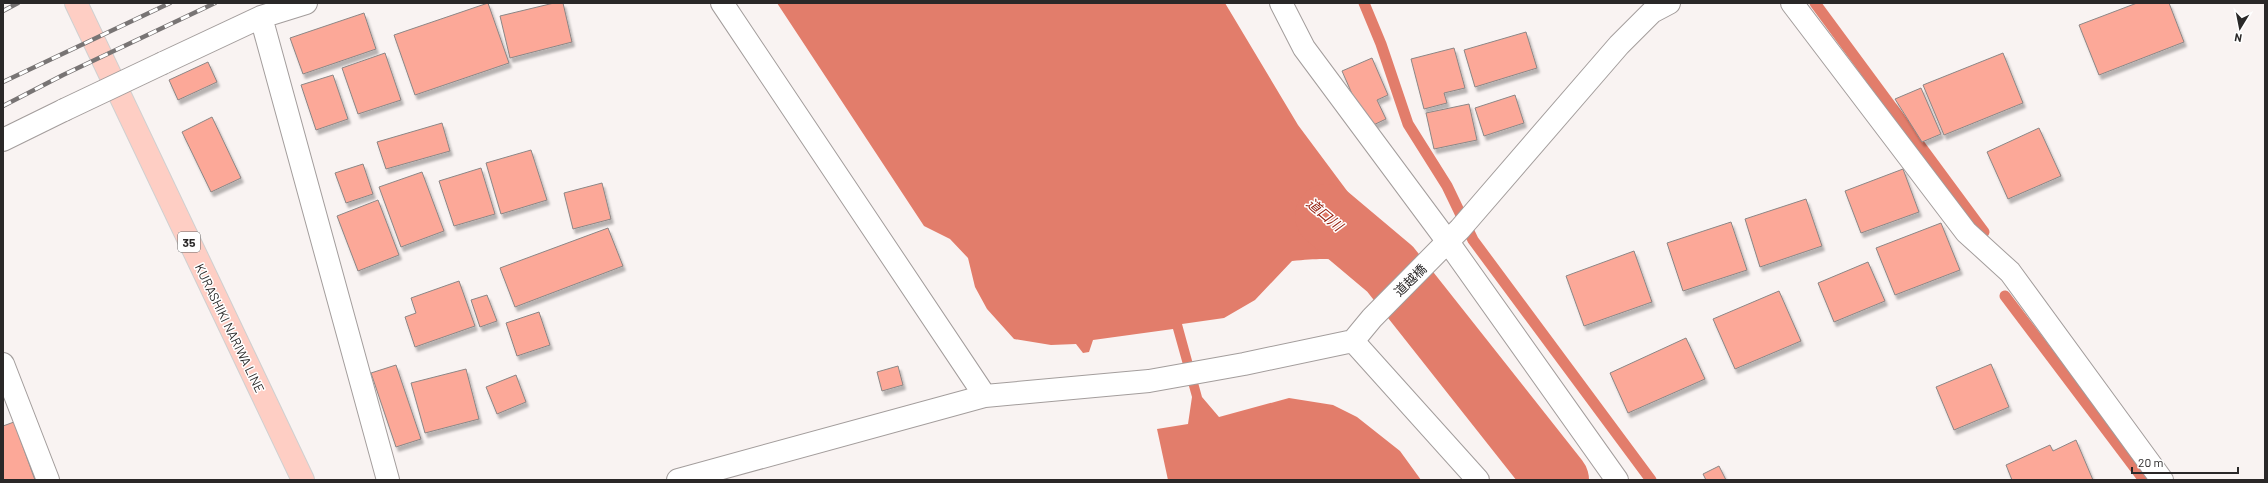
<svg xmlns="http://www.w3.org/2000/svg" width="2268" height="483" font-family="Barlow,'Noto Sans JP',sans-serif">
	<style>
		.water { fill: #e27d6b }
		.lines { fill: none; stroke-linecap: round; stroke-linejoin: round }
		.stream { stroke: #e27d6b; stroke-width: 11 }
		.river { stroke: #e27d6b; stroke-width: 64 }
		.building { fill: #fca898; stroke: #8c8685; filter: url(#shadow) }
		.minor-casing { stroke: #a39d9c; stroke-width: 24 }
		.major-casing { stroke: #d0d0d0; stroke-width: 24 }
		.minor { stroke: #fff; stroke-width: 22 }
		.major { stroke: #fecec4; stroke-width: 22 }
		.rail-casing { stroke: #787474; stroke-width: 4.5 }
		.rail { stroke: #fff; stroke-width: 3; stroke-dasharray: 9; stroke-linecap: butt }
		.minor-bridge-casing { stroke: #a39d9c; stroke-width: 24; stroke-linecap: butt }
		.minor-bridge { stroke: #fff; stroke-width: 22 }
		.labels { text-anchor: middle; dominant-baseline: central; stroke-width: 3; stroke-linejoin: round; paint-order: stroke }
		.shield { fill: #fff; stroke: #6a6868; stroke-width: 1 }
		.shield-label { font-size: 12px; font-weight: bold; fill: #2a2828 }
		.street-label { font-size: 13px; fill: #2a2828; stroke: #fff }
		.water-label { font-size: 14px; font-style: italic; fill: #951c0b; stroke: #fff }
	</style>
	<defs>
		<filter id="shadow"><feDropShadow dx="2.5" dy="4.5" stdDeviation="1" flood-color="#0004"/></filter>
	</defs>
	<rect width="100%" height="100%" fill="#f9f3f2"/>
	<path class="water" d="M 777,3 L 1225,3 L 1298,125 L 1371,223 L 1401,241 L 1411,253 L 1381,290 C 1348,256 1338,257 1292,261 L 1255,300 L 1224,318 L 1182,324 L 1202,397 L 1219,417 L 1289,398 L 1333,405 L 1357,417 L 1400,451 L 1421,480 L 1168,480 L 1157,429 L 1188,424 L 1192,397 L 1173,329 L 1093,340 L 1089,352 L 1083,353 L 1076,344 L 1051,345 L 1014,339 L 987,309 L 975,287 L 968,258 L 950,239 L 924,226 Z"/>
	<g class="lines">
		<path class="stream" d="M 1364,3 L 1381,44 L 1408,124 L 1447,186 L 1473,240 L 1651,480
			M 1815,3 L 1984,232
			M 2005,296 L 2144,480"/>
		<path class="river" d="M 1327,216 L 1390,269 L 1557,480"/>
	</g>
	<path class="building" d="M 488,3 L 509,63 L 415,95 L 394,35 Z
		M 554,3 L 563,3 L 572,42 L 510,58 L 500,16 Z
		M 2137,3 L 2169,3 L 2184,42 L 2099,75 L 2079,25 Z
		M 364,13 L 376,49 L 303,74 L 290,38 Z
		M 1526,32 L 1537,68 L 1475,87 L 1464,50 Z
		M 1454,48 L 1465,88 L 1444,93 L 1447,103 L 1424,109 L 1411,59 Z
		M 385,53 L 401,100 L 358,114 L 342,68 Z
		M 2003,53 L 2023,103 L 1944,135 L 1923,85 Z
		M 1372,58 L 1388,95 L 1377,100 L 1386,119 L 1367,128 L 1342,71 Z
		M 208,62 L 217,82 L 178,100 L 169,80 Z
		M 333,75 L 348,119 L 316,130 L 301,85 Z
		M 1921,88 L 1941,134 L 1922,142 L 1895,99 Z
		M 1515,95 L 1524,123 L 1484,136 L 1475,108 Z
		M 1469,104 L 1477,140 L 1434,149 L 1426,113 Z
		M 212,117 L 241,178 L 211,192 L 182,132 Z
		M 442,123 L 450,151 L 386,169 L 377,142 Z
		M 2039,128 L 2061,176 L 2008,199 L 1987,152 Z
		M 531,150 L 547,200 L 501,214 L 486,163 Z
		M 363,164 L 373,194 L 346,203 L 335,173 Z
		M 481,168 L 495,214 L 454,226 L 439,181 Z
		M 1903,169 L 1919,212 L 1861,233 L 1845,191 Z
		M 422,172 L 444,231 L 401,247 L 379,187 Z
		M 602,183 L 611,219 L 573,229 L 564,193 Z
		M 1806,199 L 1822,246 L 1760,267 L 1745,219 Z
		M 378,200 L 399,255 L 358,271 L 337,216 Z
		M 1731,222 L 1747,270 L 1683,291 L 1667,243 Z
		M 1941,223 L 1960,270 L 1895,295 L 1876,248 Z
		M 608,228 L 623,266 L 515,307 L 500,268 Z
		M 1634,251 L 1652,302 L 1584,326 L 1566,276 Z
		M 1868,262 L 1885,301 L 1834,322 L 1818,283 Z
		M 459,281 L 475,326 L 415,347 L 405,317 L 416,313 L 411,298 Z
		M 1779,291 L 1801,341 L 1735,369 L 1713,319 Z
		M 487,295 L 497,321 L 480,327 L 471,300 Z
		M 539,312 L 550,345 L 517,356 L 506,323 Z
		M 1686,338 L 1705,379 L 1628,413 L 1610,373 Z
		M 1991,364 L 2009,407 L 1954,430 L 1936,387 Z
		M 396,365 L 421,439 L 396,447 L 371,373 Z
		M 898,366 L 903,385 L 882,391 L 877,372 Z
		M 466,369 L 479,419 L 425,433 L 411,383 Z
		M 516,375 L 526,402 L 497,414 L 486,387 Z
		M 14,422 L 35,480 L 3,480 L 3,426 Z
		M 2076,440 L 2093,480 L 2012,480 L 2006,465 L 2050,445 L 2053,451 Z
		M 1719,466 L 1726,480 L 1706,480 L 1703,474 Z"/>
	<g class="lines">
		<defs>
			<path id="minor" d="M 722,3 L 985,396
				M 1281,3 L 1304,48 L 1448,242 L 1617,480
				M 1792,3 L 1966,232 L 2010,272 L 2162,480
				M 261,17 L 388,480
				M 163,63 L 261,17 L 306,3
				M 3,140 L 64,110
				M 1353,341 L 1478,480
				M 3,364 L 48,480
				M 678,480 L 985,396 L 1149,381 L 1244,364 L 1353,341 L 1372,318 L 1460,229 L 1619,45 L 1652,12 L 1669,3"/>
			<path id="major" d="M 76,3 L 303,480"/>
		</defs>
		<use href="#minor" class="minor-casing"/>
		<use href="#major" class="major-casing"/>
		<use href="#minor" class="minor"/>
		<use href="#major" class="major"/>
		<defs>
			<path id="rail" d="M 3,11 L 18,3
				M 3,82 L 170,3
				M 3,106 L 63,75 L 215,3"/>
		</defs>
		<use href="#rail" class="rail-casing"/>
		<use href="#rail" class="rail"/>
		<defs>
			<path id="minor-bridge" d="M 64,110 L 163,63"/>
		</defs>
		<use href="#minor-bridge" class="minor-bridge-casing"/>
		<use href="#minor-bridge" class="minor-bridge"/>
	</g>
	<g class="labels">
		<rect class="shield" x="178" y="232" width="22" height="20" rx="3"/>
		<g class="shield-label">
			<text x="189" y="242">35</text>
		</g>
		<g class="street-label">
			<text transform="translate(1410 280) rotate(-45)">道越橋</text>
			<text transform="translate(230 328) rotate(64)">KURASHIKI NARIWA LINE</text>
		</g>
		<g class="water-label">
			<text transform="translate(1325 214) rotate(40)">道口川</text>
		</g>
	</g>
	<rect width="2268" height="483" fill="none" stroke="#2a2828" stroke-width="8"/>
	<g transform="translate(2240 28) rotate(190)" stroke="#ffffff" stroke-width="3" paint-order="stroke">
	<path d="M0-3L7 15L0 10L-7 15Z" fill="#2a2828"/>
	<text y="-6" font-size="11" font-weight="bold" text-anchor="middle" fill="#2a2828">N</text>
	</g>
	<path d="M2132 467v6h106v-6" fill="none" stroke="#2a2828" stroke-width="2"/>
	<text x="2138" y="467" font-size="12" fill="#2a2828" stroke="#ffffff" stroke-width="3" paint-order="stroke">20 m</text>
</svg>
